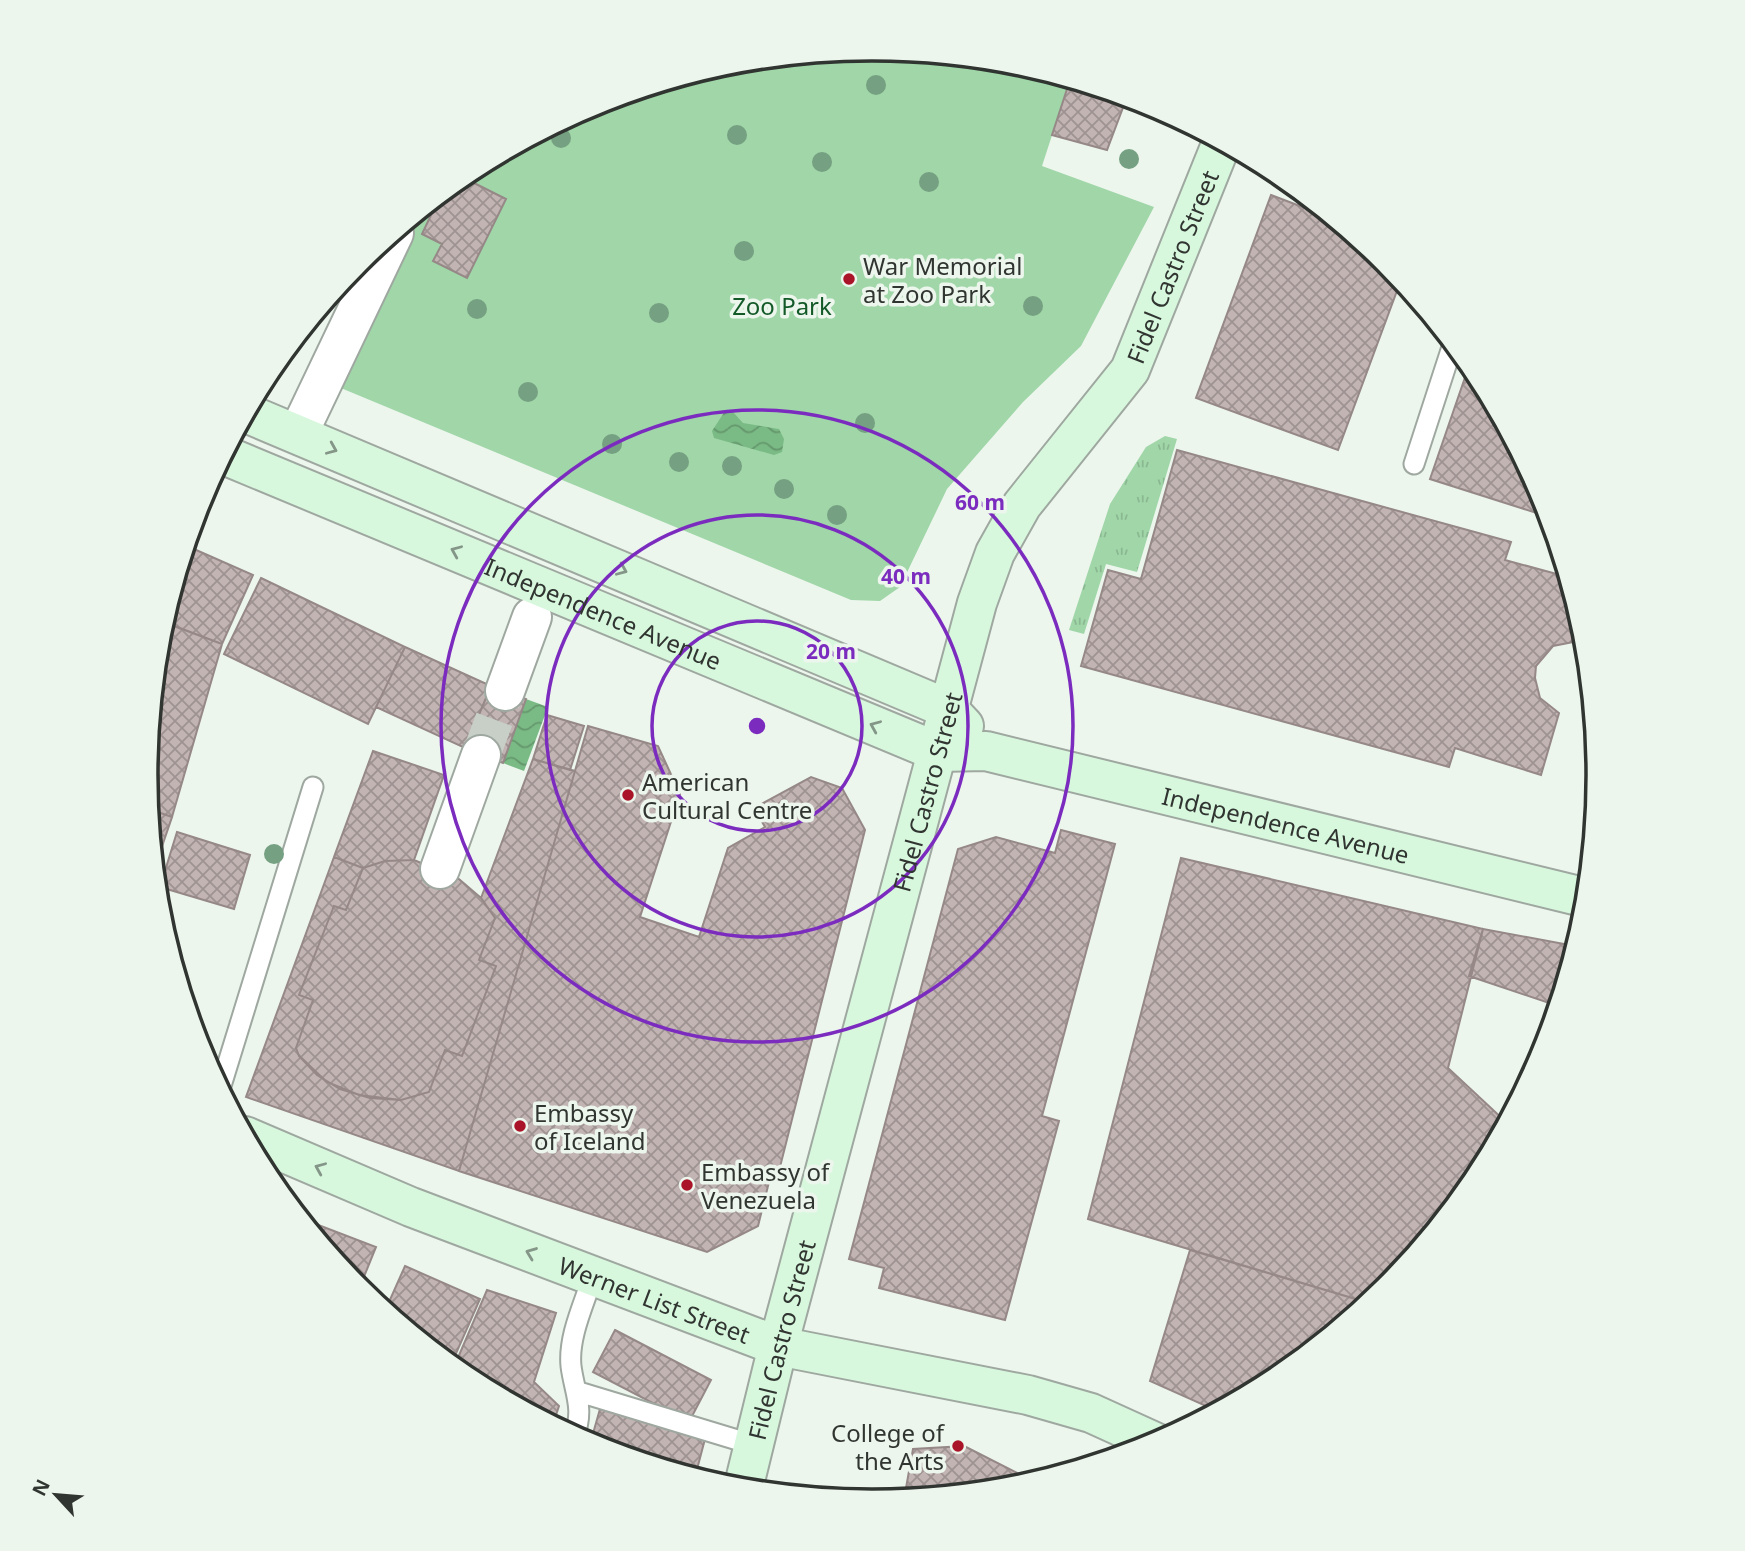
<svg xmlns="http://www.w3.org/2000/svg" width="1745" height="1551" font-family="'Noto Sans',sans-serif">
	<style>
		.grass { fill: url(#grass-tufts) }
		.green { fill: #a0d6a8 }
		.water { fill: url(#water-waves) }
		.building { fill: url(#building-cross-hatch); stroke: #958887; stroke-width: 2 }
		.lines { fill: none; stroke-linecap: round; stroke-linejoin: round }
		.street-tunnel { stroke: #c7cfc7; stroke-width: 38; stroke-dasharray: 38 19; stroke-linecap: butt }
		.lane-casing { stroke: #9fa8a0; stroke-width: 23 }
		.street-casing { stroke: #9fa8a0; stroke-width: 42 }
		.secondary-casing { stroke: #9fa8a0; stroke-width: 42 }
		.lane { stroke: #fff; stroke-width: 19 }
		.street { stroke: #fff; stroke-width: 38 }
		.secondary { stroke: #d8f8de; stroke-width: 38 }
		.tree { fill: #75a081 }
		.oneway { stroke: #849688 }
		.ring { fill: none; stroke: #7b2cbf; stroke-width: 3.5 }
		.poi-dot { fill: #aa1428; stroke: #ecf6ed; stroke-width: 2.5 }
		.labels { text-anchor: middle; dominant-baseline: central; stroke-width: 7; stroke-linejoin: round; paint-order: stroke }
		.poi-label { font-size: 24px; fill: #313531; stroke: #ecf6ed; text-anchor: start }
		.street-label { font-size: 24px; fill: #313531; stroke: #ecf6ed }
		.park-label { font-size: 24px; fill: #135a28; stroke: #ecf6ed }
		.rim { fill: none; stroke: #313531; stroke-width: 3.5 }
		.centre { fill: #7b2cbf; stroke: #ecf6ed; stroke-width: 3.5 }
		.ring-label { font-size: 21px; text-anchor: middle; font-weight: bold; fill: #7b2cbf; stroke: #ecf6ed; stroke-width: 7; stroke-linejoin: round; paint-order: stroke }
	</style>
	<defs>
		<pattern id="grass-tufts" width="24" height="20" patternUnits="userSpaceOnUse" patternTransform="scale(1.75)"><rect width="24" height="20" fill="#a0d6a8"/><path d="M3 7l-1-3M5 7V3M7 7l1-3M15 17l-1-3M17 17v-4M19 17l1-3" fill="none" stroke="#8ab891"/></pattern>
		<pattern id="water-waves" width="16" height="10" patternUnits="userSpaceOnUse" patternTransform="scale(1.75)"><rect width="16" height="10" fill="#7aba85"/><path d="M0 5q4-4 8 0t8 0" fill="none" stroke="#65986d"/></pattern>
		<pattern id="building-cross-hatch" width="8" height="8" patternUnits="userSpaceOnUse" patternTransform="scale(1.75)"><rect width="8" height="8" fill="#c2b4b3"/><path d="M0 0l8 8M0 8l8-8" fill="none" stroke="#9e9392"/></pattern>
	</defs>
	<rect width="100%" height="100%" fill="#ecf6ed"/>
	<path class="grass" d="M 1165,436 L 1177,439 L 1137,572 L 1106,564 L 1084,634 L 1069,630 L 1110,504 L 1146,447 Z"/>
	<path class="green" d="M 873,49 L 1015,63 L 1070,80 L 1042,166 L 1154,207 L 1081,346 L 1023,402 L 947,489 L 900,587 L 880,601 L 851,600 L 324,381 L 395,232 L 469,171 L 595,104 L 731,63 Z"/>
	<path class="water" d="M 725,411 L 733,412 L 743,423 L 779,429 L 784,439 L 782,452 L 774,455 L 714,438 L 712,431 Z
		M 526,699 L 548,707 L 524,771 L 503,763 Z"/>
	<path class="building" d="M 1070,80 L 1127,97 L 1107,150 L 1052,135 Z
		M 462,177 L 506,199 L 467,278 L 433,261 L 442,244 L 422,234 L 441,194 Z
		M 1271,195 L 1334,219 L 1386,262 L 1401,280 L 1338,450 L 1196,398 Z
		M 1470,363 L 1544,498 L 1549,517 L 1430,479 Z
		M 1177,450 L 1511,542 L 1505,560 L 1568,577 L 1583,626 L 1579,641 L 1553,646 L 1536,666 L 1535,678 L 1540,698 L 1559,713 L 1541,775 L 1455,748 L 1449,767 L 1081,666 L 1108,570 L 1141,579 Z
		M 187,546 L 253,575 L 222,644 L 164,622 Z
		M 261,578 L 405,647 L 368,724 L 224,654 Z
		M 164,622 L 171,625 L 157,659 L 160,633 Z
		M 171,625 L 222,644 L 172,817 L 149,809 L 146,775 L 157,659 Z
		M 405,647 L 491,686 L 465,748 L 376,707 Z
		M 491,686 L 526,699 L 503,763 L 465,748 Z
		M 547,715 L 584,726 L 570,770 L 533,759 Z
		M 588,726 L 658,746 L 680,794 L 640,917 L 699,937 L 728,848 L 765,827 L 754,808 L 811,777 L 842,788 L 865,830 L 780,1167 L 771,1174 L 758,1226 L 707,1252 L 459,1171 Z
		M 373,751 L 444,775 L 414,860 L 385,861 L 363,868 L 334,857 Z
		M 533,759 L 575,771 L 459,1171 L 246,1097 L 334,857 L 363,868 L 346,910 L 334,906 L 299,995 L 313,1000 L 296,1048 L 299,1056 L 317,1075 L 340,1089 L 370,1098 L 401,1100 L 429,1092 L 445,1050 L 462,1056 L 496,966 L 479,960 L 495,918 L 481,898 Z
		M 149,809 L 172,817 L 155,867 Z
		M 1061,830 L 1115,844 L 1042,1116 L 1059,1121 L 1005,1320 L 879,1288 L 884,1268 L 849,1259 L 958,849 L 996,837 L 1055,853 Z
		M 177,832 L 250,855 L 234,909 L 160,887 Z
		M 1181,858 L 1483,929 L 1448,1068 L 1507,1123 L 1476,1179 L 1386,1289 L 1369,1303 L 1088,1219 Z
		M 414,860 L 459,879 L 481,898 L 495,918 L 479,960 L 496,966 L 462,1056 L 445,1050 L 429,1092 L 401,1100 L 359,1095 L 327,1082 L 299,1056 L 296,1048 L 313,1000 L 299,995 L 334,906 L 346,910 L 363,868 L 385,861 Z
		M 1483,929 L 1575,946 L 1558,1006 L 1469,976 Z
		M 300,1218 L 376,1247 L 359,1289 Z
		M 1190,1250 L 1369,1303 L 1276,1380 L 1217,1411 L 1150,1381 Z
		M 405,1266 L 480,1299 L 451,1365 L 385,1311 Z
		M 487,1290 L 556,1313 L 534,1382 L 559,1406 L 553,1424 L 469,1379 L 454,1367 Z
		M 615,1330 L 711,1380 L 689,1422 L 593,1372 Z
		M 600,1409 L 705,1439 L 695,1477 L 590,1444 Z
		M 964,1446 L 1027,1478 L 1024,1485 L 904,1499 L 913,1449 Z"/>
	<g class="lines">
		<path class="street-tunnel" d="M 481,755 L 505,691"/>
		<defs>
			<path id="lane" d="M 1414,464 L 1453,344
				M 220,1089 L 313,787
				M 579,1392 L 754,1445
				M 574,1436 C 585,1409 574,1391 571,1366 C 568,1337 584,1304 593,1276"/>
			<path id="street" d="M 298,434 L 394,233
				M 505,691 L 532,617
				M 440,869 L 481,755"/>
			<g id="secondary">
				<path d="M 246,413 L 948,709 L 964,726"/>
				<path id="s1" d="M 224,455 L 938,752 L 986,751 L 1587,898"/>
				<path id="s2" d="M 245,1136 L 411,1207 L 778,1346 L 1028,1395 L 1091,1413 L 1157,1443"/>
				<path id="s3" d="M 743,1489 L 778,1346 L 977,603 L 995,553 L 1022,505 L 1130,370 L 1222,142"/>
			</g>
		</defs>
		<use href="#lane" class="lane-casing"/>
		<use href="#street" class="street-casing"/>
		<use href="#secondary" class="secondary-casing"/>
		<use href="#lane" class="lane"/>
		<use href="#street" class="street"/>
		<use href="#secondary" class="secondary"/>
	</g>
	<g class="tree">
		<circle cx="876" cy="85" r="10"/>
		<circle cx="737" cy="135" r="10"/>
		<circle cx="561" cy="138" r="10"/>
		<circle cx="1129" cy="159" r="10"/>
		<circle cx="822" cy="162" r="10"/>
		<circle cx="929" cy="182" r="10"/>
		<circle cx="744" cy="251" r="10"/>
		<circle cx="1033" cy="306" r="10"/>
		<circle cx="477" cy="309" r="10"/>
		<circle cx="659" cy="313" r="10"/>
		<circle cx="528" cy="392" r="10"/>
		<circle cx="865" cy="423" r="10"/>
		<circle cx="612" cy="444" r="10"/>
		<circle cx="679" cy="462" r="10"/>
		<circle cx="732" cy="466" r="10"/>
		<circle cx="784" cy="489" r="10"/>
		<circle cx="837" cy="515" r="10"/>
		<circle cx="274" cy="854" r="10"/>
	</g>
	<defs><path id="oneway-chevron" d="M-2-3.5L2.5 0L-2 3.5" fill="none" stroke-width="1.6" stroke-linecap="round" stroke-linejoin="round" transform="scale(1.75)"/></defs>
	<g class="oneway">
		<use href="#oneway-chevron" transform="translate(332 449) rotate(23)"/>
		<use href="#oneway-chevron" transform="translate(456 551) rotate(-157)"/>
		<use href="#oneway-chevron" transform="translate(622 570) rotate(23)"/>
		<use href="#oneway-chevron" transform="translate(875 726) rotate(-157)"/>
		<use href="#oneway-chevron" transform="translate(320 1168) rotate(-157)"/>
		<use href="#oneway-chevron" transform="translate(531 1253) rotate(-159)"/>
	</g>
	<g class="ring">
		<circle cx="757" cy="726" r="105"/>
		<circle cx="757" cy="726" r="211"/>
		<circle cx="757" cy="726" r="316"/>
	</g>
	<g class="poi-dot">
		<circle cx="849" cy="279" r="7"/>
		<circle cx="628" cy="795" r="7"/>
		<circle cx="520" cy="1126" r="7"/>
		<circle cx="687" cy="1185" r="7"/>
		<circle cx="958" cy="1446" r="7"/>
	</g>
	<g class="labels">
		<g class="poi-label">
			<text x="863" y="265">War Memorial<tspan x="863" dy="28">at Zoo Park</tspan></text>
			<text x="642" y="781">American<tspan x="642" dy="28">Cultural Centre</tspan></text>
			<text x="534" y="1112">Embassy<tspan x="534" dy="28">of Iceland</tspan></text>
			<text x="701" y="1171">Embassy of<tspan x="701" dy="28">Venezuela</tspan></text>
			<text x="944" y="1432" text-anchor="end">College of<tspan x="944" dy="28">the Arts</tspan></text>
		</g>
		<g class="street-label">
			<text stroke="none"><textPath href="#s3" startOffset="1309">Fidel Castro Street</textPath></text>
			<text stroke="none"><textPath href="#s1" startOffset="411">Independence Avenue</textPath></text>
			<text stroke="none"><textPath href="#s3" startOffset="721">Fidel Castro Street</textPath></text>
			<text stroke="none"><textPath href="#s1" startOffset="1130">Independence Avenue</textPath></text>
			<text stroke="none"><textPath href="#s2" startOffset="441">Werner List Street</textPath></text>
			<text stroke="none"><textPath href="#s3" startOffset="154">Fidel Castro Street</textPath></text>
		</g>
		<g class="park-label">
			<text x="782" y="305">Zoo Park</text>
		</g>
	</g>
	<path d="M0 0H1745V1551H0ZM158 775a714 714 0 1 1 1428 0a714 714 0 1 1-1428 0Z" fill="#ecf6ed" fill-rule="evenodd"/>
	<path class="rim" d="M158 775a714 714 0 1 1 1428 0a714 714 0 1 1-1428 0Z"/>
	<circle cx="757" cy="726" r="10" class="centre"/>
	<g class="ring-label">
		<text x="980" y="510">60 m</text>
		<text x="906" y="584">40 m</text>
		<text x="831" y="659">20 m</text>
	</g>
	<g transform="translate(56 1495) rotate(296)" stroke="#ecf6ed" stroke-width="5" paint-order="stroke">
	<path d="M0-5L12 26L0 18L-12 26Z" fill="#313531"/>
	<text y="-10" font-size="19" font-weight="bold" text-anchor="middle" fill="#313531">N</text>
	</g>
</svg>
